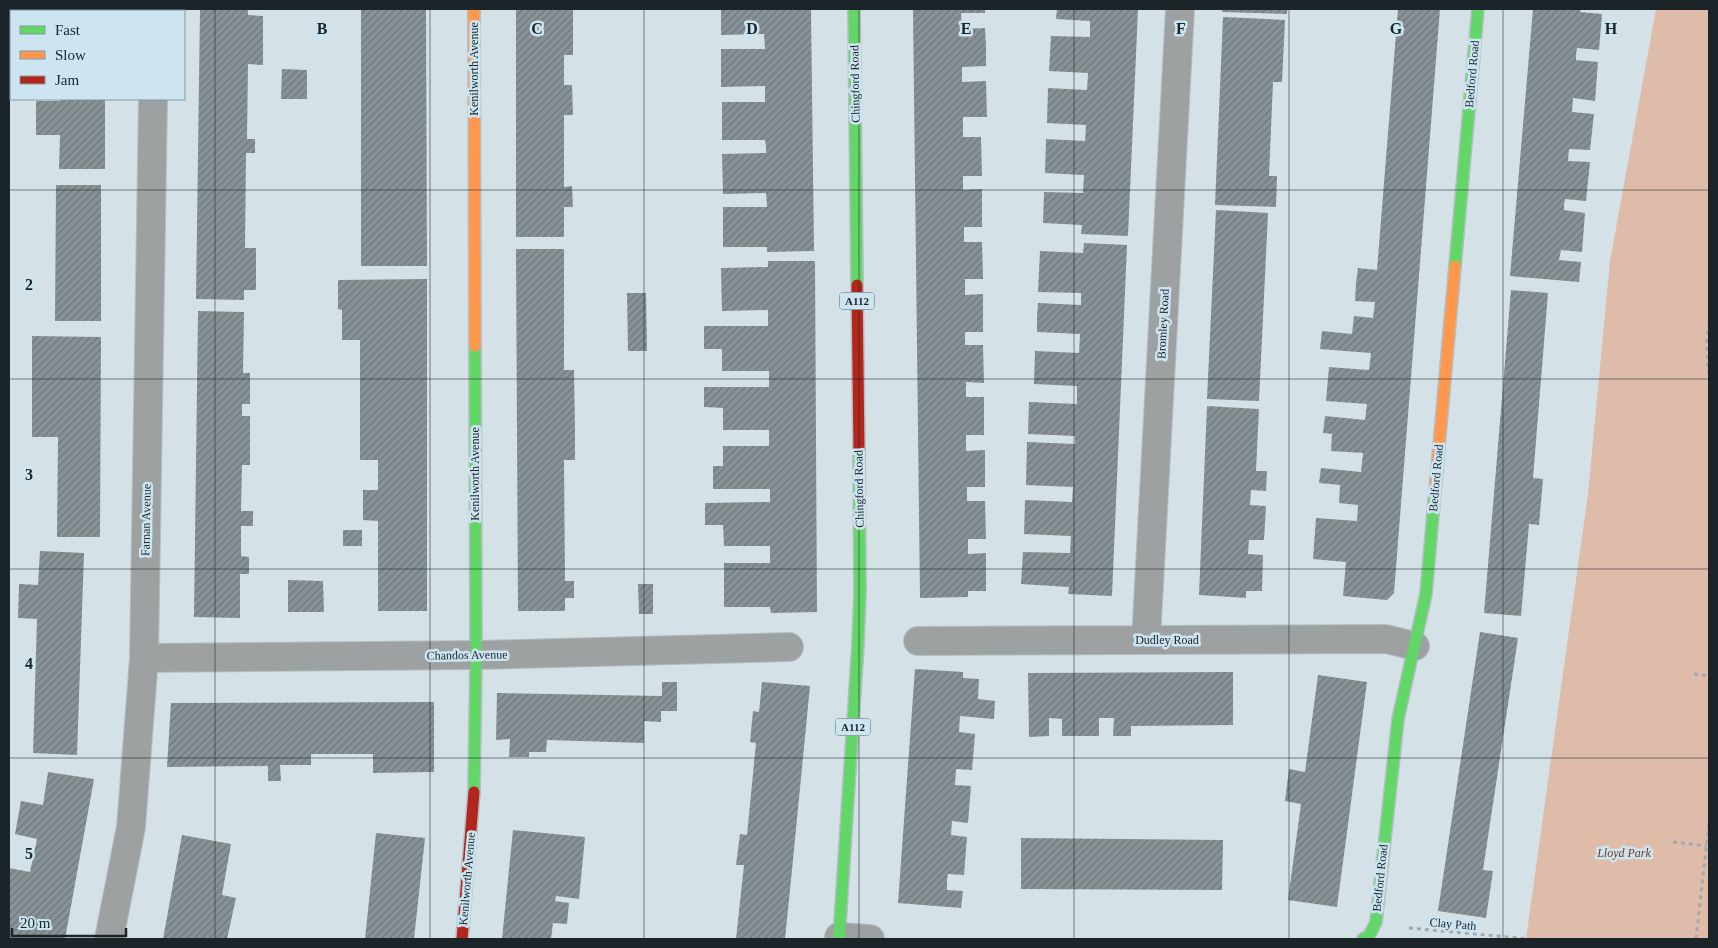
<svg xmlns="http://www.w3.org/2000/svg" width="1718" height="948" font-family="'Times New Roman',serif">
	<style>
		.park { fill: #dfbcaa }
		.building { fill: url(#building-hatch) }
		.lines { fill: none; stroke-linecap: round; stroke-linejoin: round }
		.street-casing { stroke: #b4bfc4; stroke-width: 30 }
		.fast-casing { stroke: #b4bfc4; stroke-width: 14 }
		.slow-casing { stroke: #b4bfc4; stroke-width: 14 }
		.jam-casing { stroke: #b4bfc4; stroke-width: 14 }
		.path { stroke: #a4a9ac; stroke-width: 3; stroke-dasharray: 4 4; stroke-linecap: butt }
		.street { stroke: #9ea1a1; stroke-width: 28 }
		.fast { stroke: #63d668; stroke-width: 11 }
		.slow { stroke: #ff974d; stroke-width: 11 }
		.jam { stroke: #b3261e; stroke-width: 11 }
		.grid { fill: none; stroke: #1b2428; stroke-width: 1; stroke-opacity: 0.55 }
		.labels { text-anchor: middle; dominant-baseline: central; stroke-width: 5; stroke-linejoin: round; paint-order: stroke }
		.shield { fill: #cce5f0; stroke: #505e64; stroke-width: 1 }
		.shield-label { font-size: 11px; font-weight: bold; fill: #1b2428 }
		.street-label { font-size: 12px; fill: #1b2428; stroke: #cce5f0 }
		.park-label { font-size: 12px; font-style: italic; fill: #703718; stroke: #cce5f0 }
		.grid-label { font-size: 16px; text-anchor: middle; font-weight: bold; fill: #1b2428; stroke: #cce5f0; stroke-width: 5; stroke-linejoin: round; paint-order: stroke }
	</style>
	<defs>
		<pattern id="building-hatch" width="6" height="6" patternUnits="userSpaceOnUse" patternTransform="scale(1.25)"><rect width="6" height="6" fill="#889297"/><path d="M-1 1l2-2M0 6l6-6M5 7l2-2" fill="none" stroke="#6e777b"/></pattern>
	</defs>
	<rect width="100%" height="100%" fill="#d4e2e8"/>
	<path class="park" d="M 1656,9 L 1709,9 L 1709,939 L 1526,939 L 1588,494 L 1610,261 Z"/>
	<path class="building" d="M 53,9 L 98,9 L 98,11 L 52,11 Z
		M 200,9 L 248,9 L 248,15 L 263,16 L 263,65 L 248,64 L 247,139 L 255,139 L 255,153 L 246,153 L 245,248 L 256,248 L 256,290 L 244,290 L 244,300 L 196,299 Z
		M 361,9 L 426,9 L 427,266 L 361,266 Z
		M 516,9 L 573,9 L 573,55 L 564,55 L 564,85 L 572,85 L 573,115 L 564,115 L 564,187 L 572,186 L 573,207 L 564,207 L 564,237 L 516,237 Z
		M 721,9 L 811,9 L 814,251 L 767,252 L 767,247 L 723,247 L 723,207 L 767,207 L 766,193 L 723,194 L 722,154 L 766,153 L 766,147 L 765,140 L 722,140 L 722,102 L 765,102 L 765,86 L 721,87 L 721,49 L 765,49 L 764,34 L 721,35 Z
		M 913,9 L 985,9 L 985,13 L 961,13 L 962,29 L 985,28 L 986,47 L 986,66 L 962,67 L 962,82 L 986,81 L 987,117 L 963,117 L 963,137 L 981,137 L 982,176 L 963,176 L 963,190 L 982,189 L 982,227 L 964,227 L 964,242 L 982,242 L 983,279 L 965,279 L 965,295 L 983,294 L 983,332 L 965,332 L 965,345 L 983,345 L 984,383 L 966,382 L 966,397 L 984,397 L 984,435 L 966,435 L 966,451 L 985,450 L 985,487 L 967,487 L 967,501 L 985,501 L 986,539 L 968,539 L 968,554 L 986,553 L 986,591 L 968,591 L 968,597 L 920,598 Z
		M 1057,9 L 1138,9 L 1128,236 L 1081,234 L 1082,225 L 1043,223 L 1044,192 L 1083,193 L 1084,175 L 1045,173 L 1046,139 L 1085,141 L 1086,125 L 1047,123 L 1048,88 L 1087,90 L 1088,73 L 1049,71 L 1051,36 L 1090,37 L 1090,21 L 1056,19 Z
		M 1222,9 L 1287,9 L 1287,14 L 1222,12 Z
		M 1398,9 L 1440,9 L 1394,593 L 1387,600 L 1343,596 L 1346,562 L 1313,559 L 1316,518 L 1357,521 L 1358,505 L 1339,503 L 1340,485 L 1319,483 L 1321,468 L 1361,472 L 1363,453 L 1331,451 L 1332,434 L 1323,433 L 1325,416 L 1365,420 L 1367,404 L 1326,401 L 1329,367 L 1369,370 L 1371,353 L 1320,349 L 1322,331 L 1352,334 L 1354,316 L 1373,318 L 1375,302 L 1355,301 L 1356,283 L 1358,268 L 1377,270 Z
		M 1533,9 L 1581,9 L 1580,12 L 1602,14 L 1599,50 L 1577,48 L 1576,55 L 1576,60 L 1598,62 L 1595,101 L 1573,98 L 1572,112 L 1594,114 L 1590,150 L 1569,149 L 1568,161 L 1590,162 L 1586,201 L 1565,199 L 1564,205 L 1564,210 L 1585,213 L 1582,252 L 1561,250 L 1559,260 L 1581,262 L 1579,282 L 1510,276 Z
		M 1223,17 L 1285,20 L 1282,82 L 1273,82 L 1269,176 L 1277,176 L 1276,207 L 1215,205 Z
		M 282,69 L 307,70 L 307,99 L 281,99 Z
		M 60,99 L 105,99 L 105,169 L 59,169 L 60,135 L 36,135 L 36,101 L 60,101 Z
		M 56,185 L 101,185 L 101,321 L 55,321 Z
		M 1216,210 L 1268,213 L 1259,401 L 1207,399 Z
		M 1084,243 L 1127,245 L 1112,596 L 1068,594 L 1069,587 L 1021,584 L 1023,552 L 1070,553 L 1071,536 L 1024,534 L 1025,500 L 1072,502 L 1073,487 L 1026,485 L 1027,442 L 1075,444 L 1075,436 L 1028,434 L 1029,402 L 1077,404 L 1077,386 L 1034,384 L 1035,351 L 1079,353 L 1080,334 L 1037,332 L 1037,317 L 1038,303 L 1081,305 L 1081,293 L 1038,292 L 1040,251 L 1083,253 Z
		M 516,249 L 564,249 L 564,370 L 574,370 L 575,430 L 575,460 L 564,460 L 565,581 L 574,581 L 574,598 L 565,598 L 565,611 L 518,611 Z
		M 768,261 L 815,261 L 817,612 L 771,613 L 770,607 L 724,607 L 724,563 L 770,563 L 770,546 L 724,546 L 723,525 L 705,525 L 705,503 L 770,502 L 770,489 L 713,489 L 713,466 L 723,466 L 723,446 L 769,446 L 769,430 L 723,430 L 723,408 L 704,407 L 704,387 L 769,387 L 769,371 L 722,371 L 722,349 L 704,349 L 704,326 L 768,326 L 768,310 L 722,311 L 721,268 L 768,267 Z
		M 427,279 L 427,611 L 378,611 L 378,521 L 363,520 L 363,490 L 378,490 L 378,460 L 360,460 L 360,340 L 342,340 L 342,310 L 338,309 L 338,280 Z
		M 1511,290 L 1548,293 L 1533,478 L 1543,479 L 1539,525 L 1529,524 L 1521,616 L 1484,613 Z
		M 627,293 L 646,293 L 647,351 L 628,351 Z
		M 198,311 L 244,312 L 243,373 L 250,373 L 250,404 L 242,404 L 242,416 L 250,416 L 250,465 L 242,465 L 241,511 L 253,511 L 253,526 L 241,526 L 241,556 L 249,557 L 249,574 L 240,574 L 240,618 L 194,617 Z
		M 32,336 L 101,337 L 100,537 L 57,537 L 58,437 L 32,437 Z
		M 1207,406 L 1259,409 L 1256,471 L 1267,471 L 1266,491 L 1251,490 L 1250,505 L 1266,506 L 1264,540 L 1249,540 L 1248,554 L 1263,555 L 1262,591 L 1246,591 L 1246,598 L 1199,595 Z
		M 343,530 L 362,530 L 362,546 L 343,546 Z
		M 40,551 L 84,553 L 77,755 L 33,753 L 37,619 L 18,618 L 19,584 L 38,585 Z
		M 288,580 L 323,581 L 324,612 L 288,612 Z
		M 638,584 L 653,584 L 653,614 L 639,614 Z
		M 1480,632 L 1518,638 L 1483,870 L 1493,871 L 1486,918 L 1438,911 Z
		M 915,669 L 963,672 L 963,678 L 979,679 L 978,699 L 995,701 L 994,719 L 960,716 L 959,732 L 975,734 L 972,770 L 956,769 L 955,785 L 971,786 L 968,823 L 952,821 L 951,835 L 967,837 L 964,875 L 948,874 L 947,880 L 947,890 L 963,891 L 961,908 L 898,903 Z
		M 1233,672 L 1233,725 L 1131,726 L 1131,736 L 1113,736 L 1114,718 L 1099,718 L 1099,736 L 1062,736 L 1062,719 L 1049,718 L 1049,736 L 1029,737 L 1028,673 Z
		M 1318,675 L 1367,682 L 1337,907 L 1288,900 L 1301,804 L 1285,801 L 1289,769 L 1305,772 Z
		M 662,682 L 677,682 L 677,711 L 661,711 L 661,722 L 644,721 L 644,743 L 547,740 L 546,752 L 529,752 L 529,757 L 509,757 L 510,739 L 496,740 L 497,693 L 662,696 Z
		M 762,682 L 810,686 L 792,870 L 785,939 L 736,939 L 744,865 L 736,865 L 740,834 L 747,835 L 756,743 L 750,742 L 753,711 L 759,712 Z
		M 434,702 L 434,772 L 373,773 L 373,754 L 311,754 L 311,765 L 280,765 L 281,781 L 268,781 L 268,766 L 167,767 L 171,703 Z
		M 48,772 L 94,779 L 65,939 L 9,938 L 9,868 L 30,872 L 37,839 L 15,834 L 21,801 L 43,805 Z
		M 513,830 L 585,837 L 579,899 L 556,896 L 555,901 L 569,903 L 567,924 L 553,923 L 551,939 L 502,939 Z
		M 376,833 L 425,838 L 414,939 L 365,939 Z
		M 182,835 L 231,844 L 222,895 L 236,898 L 227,939 L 163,939 Z
		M 1021,838 L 1223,840 L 1222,890 L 1021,889 Z"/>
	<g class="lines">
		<defs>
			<path id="street" d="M 154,11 L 154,9
				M 1146,640 L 1180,9
				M 918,641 L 1386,639 L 1415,646
				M 144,658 L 476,655 L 789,647
				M 839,937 L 870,939
				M 109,939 L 131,827 L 144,658 L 153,99"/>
			<path id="fast" d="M 854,9 L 857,285
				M 1455,266 L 1478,9
				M 474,792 L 476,655 L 475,346
				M 839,939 L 858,644 L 860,592 L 859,451
				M 1363,939 L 1369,936 L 1376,922 L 1398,719 L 1426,594 L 1435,491"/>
			<path id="slow" d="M 474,9 L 475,346
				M 1435,491 L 1455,266"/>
			<path id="jam" d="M 857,285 L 859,451
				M 462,939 L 474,792"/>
		</defs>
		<use href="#street" class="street-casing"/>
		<use href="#fast" class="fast-casing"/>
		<use href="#slow" class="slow-casing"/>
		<use href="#jam" class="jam-casing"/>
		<path class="path" d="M 1709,323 L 1707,339 L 1708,370 L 1709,373
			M 1694,674 L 1709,676
			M 1673,842 L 1707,846
			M 1409,928 L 1530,939
			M 1696,939 L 1709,823"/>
		<use href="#street" class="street"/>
		<use href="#fast" class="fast"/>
		<use href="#slow" class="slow"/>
		<use href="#jam" class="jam"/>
	</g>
	<path class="grid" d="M 215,9 L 215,939M 430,9 L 430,939M 644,9 L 644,939M 859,9 L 859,939M 1074,9 L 1074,939M 1289,9 L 1289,939M 1503,9 L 1503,939M 9,190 L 1709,190M 9,379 L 1709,379M 9,569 L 1709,569M 9,758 L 1709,758"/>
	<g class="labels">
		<g class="shield">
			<rect x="839.5" y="292.5" width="35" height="17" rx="4"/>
			<rect x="835.5" y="718.5" width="35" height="17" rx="4"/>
		</g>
		<g class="shield-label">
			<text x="857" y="301">A112</text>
			<text x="853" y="727">A112</text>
		</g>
		<g class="street-label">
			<text transform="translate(474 69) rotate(-90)">Kenilworth Avenue</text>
			<text transform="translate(1472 74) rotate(-85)">Bedford Road</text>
			<text transform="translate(855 84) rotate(-91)">Chingford Road</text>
			<text transform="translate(1163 324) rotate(-87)">Bromley Road</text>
			<text transform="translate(475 474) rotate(-90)">Kenilworth Avenue</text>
			<text transform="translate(1436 478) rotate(-85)">Bedford Road</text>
			<text transform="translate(859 489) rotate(-91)">Chingford Road</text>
			<text transform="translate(146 520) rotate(-89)">Farnan Avenue</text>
			<text x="1167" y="640">Dudley Road</text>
			<text transform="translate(467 655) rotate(-1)">Chandos Avenue</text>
			<text transform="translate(1380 878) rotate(-84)">Bedford Road</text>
			<text transform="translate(467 879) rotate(-85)">Kenilworth Avenue</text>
			<text transform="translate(1453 924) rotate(5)">Clay Path</text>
		</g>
		<g class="park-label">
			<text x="1624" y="853">Lloyd Park</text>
		</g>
	</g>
	<g class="grid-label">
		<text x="322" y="34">B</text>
		<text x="537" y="34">C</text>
		<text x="752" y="34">D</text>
		<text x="966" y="34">E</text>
		<text x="1181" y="34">F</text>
		<text x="1396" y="34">G</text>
		<text x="1611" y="34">H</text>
		<text x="29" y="290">2</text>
		<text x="29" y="480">3</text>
		<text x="29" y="669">4</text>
		<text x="29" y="859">5</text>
	</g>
	<rect width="1718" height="948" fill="none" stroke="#1b2428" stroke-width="20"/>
	<rect x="10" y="10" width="175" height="90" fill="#cce5f0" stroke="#8598a0"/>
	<rect x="20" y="26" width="25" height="8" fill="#63d668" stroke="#8598a0"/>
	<text x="55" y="35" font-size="15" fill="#1b2428">Fast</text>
	<rect x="20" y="51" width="25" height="8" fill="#ff974d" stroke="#8598a0"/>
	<text x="55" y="60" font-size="15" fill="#1b2428">Slow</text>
	<rect x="20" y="76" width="25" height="8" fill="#b3261e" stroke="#8598a0"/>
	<text x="55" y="85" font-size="15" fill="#1b2428">Jam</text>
	<path d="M12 928v8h114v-8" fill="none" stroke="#1b2428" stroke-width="2.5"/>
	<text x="20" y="928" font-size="15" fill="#1b2428" stroke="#cce5f0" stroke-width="4" paint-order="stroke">20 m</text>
</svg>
